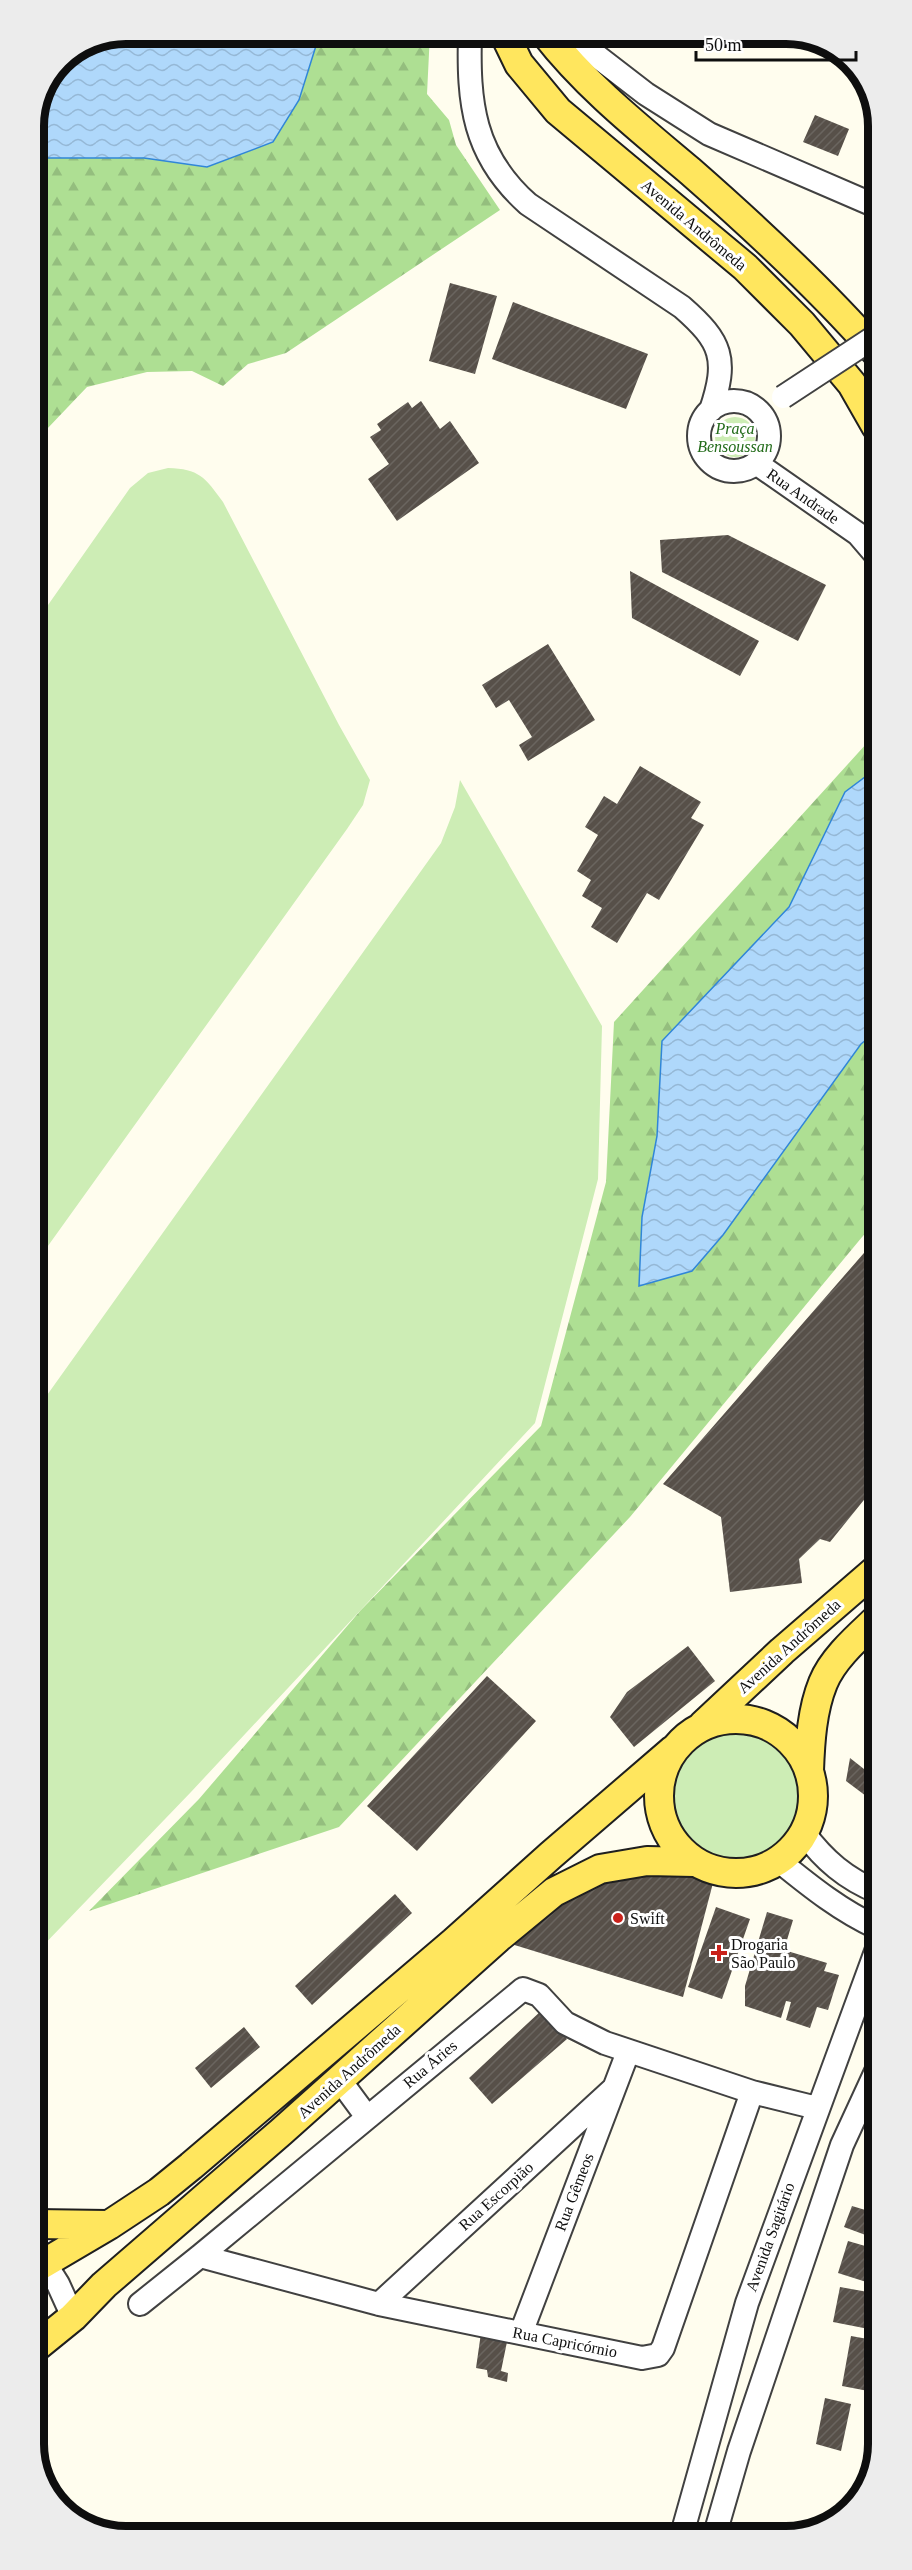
<svg xmlns="http://www.w3.org/2000/svg" width="912" height="2570" font-family="Georgia,serif">
	<style>
		.grass { fill: #cdedb5 }
		.forest { fill: url(#forest-firs) }
		.water { fill: url(#water-waves); stroke: #3086d8; stroke-width: 1.5 }
		.building { fill: url(#building-hatch) }
		.lines { fill: none; stroke-linecap: round; stroke-linejoin: round }
		.minor-casing { stroke: #414141; stroke-width: 26 }
		.major-casing { stroke: #1f1f1f; stroke-width: 32 }
		.minor { stroke: #fff; stroke-width: 22 }
		.major { stroke: #ffe65e; stroke-width: 28 }
		.minor-bridge-casing { stroke: #414141; stroke-width: 26; stroke-linecap: butt }
		.minor-bridge { stroke: #fff; stroke-width: 22 }
		.poi-dot { fill: #c9221b; stroke: #fff; stroke-width: 2 }
		.labels { text-anchor: middle; dominant-baseline: central; stroke-width: 6; stroke-linejoin: round; paint-order: stroke }
		.street-label { font-size: 16px; fill: #0e0e0e; stroke: #fff }
		.park-label { font-size: 16px; font-style: italic; fill: #226b19; stroke: #fff }
		.poi-label { font-size: 16px; fill: #0e0e0e; stroke: #fff; text-anchor: start }
		.rim { fill: none; stroke: #0e0e0e; stroke-width: 8 }
	</style>
	<defs>
		<pattern id="forest-firs" width="22" height="20" patternUnits="userSpaceOnUse" patternTransform="scale(1.5)"><rect width="22" height="20" fill="#aedf93"/><path d="M5 1l3.5 6h-7zM16 11l3.5 6h-7z" fill="#94be7e"/></pattern>
		<pattern id="water-waves" width="16" height="10" patternUnits="userSpaceOnUse" patternTransform="scale(1.5)"><rect width="16" height="10" fill="#afd8fb"/><path d="M0 5q4-4 8 0t8 0" fill="none" stroke="#95b8d6"/></pattern>
		<pattern id="building-hatch" width="6" height="6" patternUnits="userSpaceOnUse" patternTransform="scale(1.5)"><rect width="6" height="6" fill="#575049"/><path d="M-1 1l2-2M0 6l6-6M5 7l2-2" fill="none" stroke="#6a655f"/></pattern>
	</defs>
	<rect width="100%" height="100%" fill="#fffdee"/>
	<path class="grass" d="M715 437a20 20 0 1 1 40 0a20 20 0 1 1-40 0Z
		M 168,468 C 199,469 205,477 223,502 L 339,725 L 370,780 L 363,805 L 347,829 L 35,1264 L 34,625 L 130,488 L 148,473 Z
		M 460,780 L 602,1026 L 598,1179 L 535,1423 L 191,1792 L 36,1953 L 35,1412 L 441,843 L 455,807 Z
		M670 1798a67 67 0 1 1 134 0a67 67 0 1 1-134 0Z"/>
	<path class="forest" d="M 126,33 L 430,33 L 427,94 L 449,120 L 456,145 L 500,210 L 286,353 L 248,364 L 223,386 L 192,371 L 147,372 L 87,387 L 46,430 L 34,433 L 33,120 L 60,60 Z
		M 877,732 L 877,1219 L 630,1517 L 339,1827 L 89,1911 L 199,1799 L 360,1611 L 541,1426 L 606,1182 L 614,1022 Z"/>
	<path class="water" d="M 126,33 L 320,33 L 299,100 L 273,142 L 207,167 L 144,158 L 33,158 L 33,120 L 60,60 Z
		M 877,768 L 877,1031 L 861,1044 L 723,1235 L 692,1271 L 639,1286 L 642,1217 L 657,1136 L 662,1041 L 789,907 L 845,792 Z"/>
	<path class="building" d="M 815,115 L 849,129 L 838,156 L 803,142 Z
		M 450,283 L 497,296 L 475,374 L 429,361 Z
		M 513,302 L 648,354 L 626,409 L 492,359 Z
		M 421,401 L 440,429 L 450,421 L 479,463 L 397,521 L 368,479 L 389,464 L 370,437 L 381,430 L 377,424 L 408,402 L 412,408 Z
		M 728,535 L 826,585 L 798,641 L 662,572 L 660,540 Z
		M 630,571 L 759,641 L 740,676 L 632,618 Z
		M 548,644 L 595,720 L 528,761 L 519,745 L 532,737 L 509,700 L 496,708 L 482,685 Z
		M 640,766 L 701,802 L 691,818 L 704,825 L 659,900 L 647,893 L 617,943 L 591,927 L 602,908 L 582,896 L 591,880 L 577,871 L 598,835 L 585,827 L 604,796 L 617,804 Z
		M 877,1238 L 878,1487 L 876,1485 L 830,1542 L 820,1539 L 799,1559 L 802,1583 L 730,1592 L 721,1517 L 663,1484 Z
		M 688,1646 L 715,1681 L 634,1747 L 610,1717 L 627,1692 Z
		M 487,1676 L 536,1721 L 417,1851 L 367,1806 Z
		M 850,1758 L 878,1780 L 878,1805 L 846,1781 Z
		M 655,1874 L 695,1874 L 713,1883 L 683,1997 L 505,1942 L 579,1885 Z
		M 395,1894 L 412,1913 L 312,2005 L 295,1986 Z
		M 716,1907 L 750,1919 L 722,1999 L 688,1987 Z
		M 767,1912 L 793,1920 L 784,1950 L 827,1963 L 824,1971 L 839,1975 L 828,2010 L 817,2007 L 810,2028 L 786,2020 L 791,2002 L 786,2001 L 781,2018 L 745,2006 L 745,1986 Z
		M 542,2010 L 567,2039 L 492,2104 L 469,2078 Z
		M 244,2027 L 260,2047 L 211,2088 L 195,2068 Z
		M 879,2202 L 879,2240 L 844,2227 L 852,2206 L 872,2212 Z
		M 848,2241 L 879,2250 L 879,2286 L 838,2273 Z
		M 840,2287 L 879,2294 L 879,2331 L 833,2322 Z
		M 481,2333 L 508,2337 L 501,2371 L 508,2373 L 507,2382 L 488,2377 L 487,2370 L 476,2368 Z
		M 851,2336 L 879,2341 L 879,2393 L 842,2386 Z
		M 825,2398 L 851,2404 L 841,2451 L 816,2444 Z"/>
	<g class="lines">
		<defs>
			<path id="minor" d="M 470,33 C 468,103 473,155 528,204 L 682,307 C 722,342 728,359 711,410
				M 575,33 L 598,57 L 646,94 L 709,134 L 876,206
				M699 436a35 35 0 1 1 70 0a35 35 0 1 1-70 0Z
				M 756,463 L 858,534 L 876,555
				M 804,1833 C 824,1860 846,1879 878,1892
				M 779,1861 C 811,1887 841,1911 878,1928
				M 339,2079 L 367,2117
				M 36,2249 L 58,2284 L 73,2317
				M 200,2256 L 379,2304 L 642,2358 L 658,2355 L 663,2348 L 752,2092
				M 140,2304 L 200,2256 L 523,1989 L 539,1995 L 565,2023 L 605,2043 L 752,2092 L 817,2108
				M 379,2304 L 613,2089
				M 521,2333 L 628,2052
				M 682,2534 L 747,2303 L 878,1946
				M 715,2534 L 739,2451 L 842,2145 L 878,2067"/>
			<path id="major" d="M 504,33 L 519,64 L 558,111 L 745,267 L 802,324 L 852,384 L 876,426
				M 545,33 C 586,86 639,128 690,171 C 755,228 819,287 876,352
				M659 1796a77 77 0 1 1 154 0a77 77 0 1 1-154 0Z
				M 703,1725 L 782,1651 L 878,1568
				M 809,1771 C 810,1742 812,1710 823,1683 C 833,1658 859,1636 878,1618
				M 36,2224 L 107,2225
				M 36,2268 L 109,2225 L 159,2192 L 191,2166 L 454,1942 L 551,1855 L 673,1750
				M 36,2347 L 73,2317 L 104,2285 L 281,2132 L 498,1938 L 554,1892 L 600,1869 L 647,1861 L 694,1862"/>
		</defs>
		<use href="#minor" class="minor-casing"/>
		<use href="#major" class="major-casing"/>
		<use href="#minor" class="minor"/>
		<use href="#major" class="major"/>
		<defs>
			<path id="minor-bridge" d="M 783,397 L 876,336"/>
		</defs>
		<use href="#minor-bridge" class="minor-bridge-casing"/>
		<use href="#minor-bridge" class="minor-bridge"/>
	</g>
	<g class="poi-dot">
		<circle cx="618" cy="1918" r="6"/>
		<path d="M716 1944h6v6h6v6h-6v6h-6v-6h-6v-6h6z"/>
	</g>
	<g class="labels">
		<g class="street-label">
			<text transform="translate(694 225) rotate(40)">Avenida Andrômeda</text>
			<text transform="translate(803 496) rotate(35)">Rua Andrade</text>
			<text transform="translate(789 1646) rotate(-42)">Avenida Andrômeda</text>
			<text transform="translate(430 2064) rotate(-40)">Rua Áries</text>
			<text transform="translate(349 2071) rotate(-42)">Avenida Andrômeda</text>
			<text transform="translate(574 2192) rotate(-69)">Rua Gêmeos</text>
			<text transform="translate(496 2196) rotate(-42)">Rua Escorpião</text>
			<text transform="translate(770 2237) rotate(-70)">Avenida Sagitário</text>
			<text transform="translate(565 2342) rotate(11)">Rua Capricórnio</text>
		</g>
		<g class="park-label">
			<text x="735" y="428">Praça<tspan x="735" dy="18">Bensoussan</tspan></text>
		</g>
		<g class="poi-label">
			<text x="630" y="1918">Swift</text>
			<text x="731" y="1944">Drogaria<tspan x="731" dy="18">São Paulo</tspan></text>
		</g>
	</g>
	<path d="M0 0H912V2570H0ZM126 44H786A82 82 0 0 1 868 126V2444A82 82 0 0 1 786 2526H126A82 82 0 0 1 44 2444V126A82 82 0 0 1 126 44Z" fill="#ececec" fill-rule="evenodd"/>
	<path class="rim" d="M126 44H786A82 82 0 0 1 868 126V2444A82 82 0 0 1 786 2526H126A82 82 0 0 1 44 2444V126A82 82 0 0 1 126 44Z"/>
	<path d="M696 51v9h160v-9" fill="none" stroke="#0e0e0e" stroke-width="3"/>
	<text x="705" y="51" font-size="18" fill="#0e0e0e" stroke="#ffffff" stroke-width="4.5" paint-order="stroke">50 m</text>
</svg>
